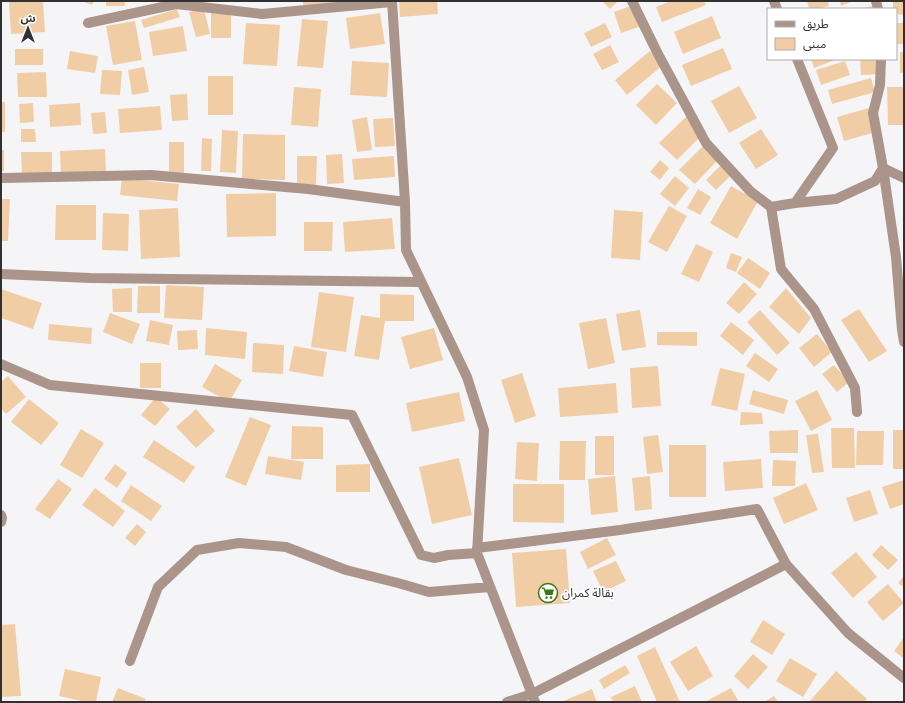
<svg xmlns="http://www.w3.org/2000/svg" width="905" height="703" font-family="'Source Serif 4','Noto Sans Arabic',serif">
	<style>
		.building { fill: #f1cda6 }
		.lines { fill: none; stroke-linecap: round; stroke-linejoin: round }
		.minor { stroke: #ab958b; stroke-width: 10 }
		.labels { text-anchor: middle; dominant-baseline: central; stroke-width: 3.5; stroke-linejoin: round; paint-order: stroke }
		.poi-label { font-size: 12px; fill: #323132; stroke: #fff; text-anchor: start }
	</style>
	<rect width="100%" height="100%" fill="#f5f5f8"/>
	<path class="building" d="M 9,1 L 43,1 L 45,32 L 11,34 Z
		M 81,1 L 94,1 L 92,5 Z
		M 106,1 L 125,1 L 125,6 L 106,6 Z
		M 303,1 L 337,1 L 337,6 L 303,5 Z
		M 399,1 L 437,1 L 438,14 L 400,17 Z
		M 602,1 L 618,1 L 610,9 Z
		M 671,1 L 704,1 L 706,5 L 662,22 L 656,7 Z
		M 807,1 L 828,1 L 829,6 L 817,9 L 809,9 Z
		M 840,1 L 851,1 L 851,2 L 841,6 Z
		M 893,1 L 904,1 L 904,15 L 896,14 L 896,9 L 893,9 Z
		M 639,3 L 647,24 L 621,33 L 614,12 Z
		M 879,5 L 879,9 L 862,9 L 862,8 Z
		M 177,9 L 180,17 L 144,28 L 141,20 Z
		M 204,9 L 210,34 L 196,37 L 189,12 Z
		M 211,11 L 231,11 L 231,38 L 211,38 Z
		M 380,13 L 385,44 L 350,49 L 346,18 Z
		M 712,16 L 721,38 L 683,54 L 674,32 Z
		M 302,19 L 328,21 L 323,68 L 297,66 Z
		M 135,21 L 142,60 L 113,65 L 106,26 Z
		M 246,23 L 280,25 L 277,66 L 243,64 Z
		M 605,23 L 612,37 L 591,47 L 584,33 Z
		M 896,23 L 904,23 L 904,44 L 896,44 Z
		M 183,26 L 187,51 L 153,56 L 149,32 Z
		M 610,45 L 619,62 L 602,70 L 593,54 Z
		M 723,48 L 732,69 L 691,86 L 682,65 Z
		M 15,49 L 43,49 L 43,65 L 15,65 Z
		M 70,51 L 98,56 L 95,73 L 67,69 Z
		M 650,51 L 663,65 L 627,95 L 615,80 Z
		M 900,52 L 904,52 L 904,73 L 900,73 Z
		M 811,59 L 838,59 L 814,68 Z
		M 860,59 L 879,59 L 881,74 L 861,75 Z
		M 352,61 L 389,63 L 387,97 L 350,95 Z
		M 845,61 L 850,75 L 821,85 L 816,70 Z
		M 144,67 L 149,92 L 132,95 L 128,70 Z
		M 102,70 L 122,71 L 120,95 L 100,94 Z
		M 46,72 L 47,97 L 18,97 L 17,73 Z
		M 208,76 L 233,76 L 233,115 L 208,115 Z
		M 871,78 L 875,92 L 832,104 L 828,90 Z
		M 657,84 L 677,103 L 656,125 L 636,105 Z
		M 739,86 L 757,118 L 729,133 L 711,101 Z
		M 294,87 L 321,89 L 318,127 L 291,125 Z
		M 887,87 L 904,87 L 904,125 L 888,125 Z
		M 187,94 L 188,120 L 172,121 L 170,95 Z
		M 1,102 L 5,102 L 5,132 L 1,132 Z
		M 33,103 L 34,122 L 20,123 L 19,104 Z
		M 80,103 L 81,125 L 50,127 L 49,105 Z
		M 160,106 L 162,130 L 120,133 L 118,109 Z
		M 869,108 L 876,132 L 844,141 L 837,117 Z
		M 105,112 L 107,133 L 93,134 L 91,113 Z
		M 689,114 L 706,131 L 677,160 L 659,143 Z
		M 367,117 L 372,150 L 357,152 L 352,120 Z
		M 393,118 L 395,146 L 375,147 L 373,119 Z
		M 21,129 L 35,129 L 36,142 L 21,142 Z
		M 761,129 L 778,155 L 756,169 L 739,143 Z
		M 222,130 L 238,131 L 236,173 L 220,172 Z
		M 243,134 L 285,135 L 285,180 L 242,179 Z
		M 202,138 L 212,139 L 211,171 L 201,171 Z
		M 169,142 L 184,142 L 184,175 L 169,175 Z
		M 703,146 L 718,160 L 695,184 L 679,170 Z
		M 105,149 L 106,173 L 61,174 L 60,151 Z
		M 1,150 L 4,150 L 4,171 L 1,171 Z
		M 21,152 L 52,152 L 52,173 L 22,174 Z
		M 342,154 L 344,183 L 327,184 L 326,155 Z
		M 297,156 L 317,156 L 316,185 L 297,185 Z
		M 394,156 L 395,177 L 354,180 L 352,159 Z
		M 660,160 L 669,168 L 660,180 L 650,172 Z
		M 721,165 L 730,176 L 716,190 L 706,180 Z
		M 675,176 L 689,188 L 675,206 L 660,194 Z
		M 122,178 L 179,184 L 177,201 L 120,195 Z
		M 731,186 L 758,201 L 737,239 L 710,223 Z
		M 698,189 L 711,197 L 700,215 L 687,208 Z
		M 276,193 L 276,236 L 227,237 L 226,194 Z
		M 1,199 L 10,199 L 8,241 L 1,241 Z
		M 56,205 L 96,205 L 96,240 L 55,240 Z
		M 669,206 L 687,216 L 667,252 L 648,242 Z
		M 178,208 L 180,257 L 141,259 L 139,210 Z
		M 614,210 L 643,212 L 640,260 L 611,258 Z
		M 103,213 L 129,214 L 128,251 L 102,250 Z
		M 392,218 L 395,249 L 345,252 L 343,222 Z
		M 304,222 L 333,222 L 332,251 L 304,251 Z
		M 696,244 L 713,252 L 699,282 L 681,274 Z
		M 731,253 L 742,257 L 736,272 L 726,268 Z
		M 748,258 L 770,273 L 760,289 L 737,273 Z
		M 744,282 L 757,294 L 739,314 L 726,303 Z
		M 166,285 L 204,287 L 202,320 L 164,318 Z
		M 138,286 L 160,286 L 160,313 L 137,313 Z
		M 132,288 L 132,312 L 113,312 L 112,289 Z
		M 786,288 L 811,318 L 799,334 L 769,307 Z
		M 1,289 L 42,303 L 33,329 L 1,318 Z
		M 319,292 L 354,297 L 346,352 L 311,347 Z
		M 380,294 L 414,295 L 414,321 L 385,321 L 379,360 L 354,356 L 361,315 L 380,318 Z
		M 859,309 L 887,351 L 869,362 L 841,320 Z
		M 640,310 L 646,347 L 622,351 L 616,314 Z
		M 760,310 L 790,343 L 777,355 L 747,322 Z
		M 110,313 L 140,324 L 132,344 L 103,332 Z
		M 606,318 L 615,363 L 588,369 L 579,323 Z
		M 150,320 L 173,325 L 169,345 L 146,341 Z
		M 731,322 L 754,340 L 743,355 L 720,336 Z
		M 49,324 L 92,328 L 91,344 L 48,340 Z
		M 206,328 L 247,332 L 245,359 L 205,355 Z
		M 434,328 L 443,360 L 410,369 L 401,337 Z
		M 197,330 L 198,349 L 178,350 L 177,331 Z
		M 657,332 L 697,332 L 697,346 L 657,345 Z
		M 817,334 L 832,352 L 814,367 L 799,348 Z
		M 253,343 L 284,345 L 283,374 L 252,372 Z
		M 294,346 L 327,352 L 323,377 L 289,371 Z
		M 755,353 L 778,369 L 769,382 L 746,366 Z
		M 140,363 L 161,363 L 161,388 L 140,388 Z
		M 215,364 L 242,380 L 229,402 L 202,387 Z
		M 834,365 L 849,382 L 837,392 L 822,374 Z
		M 658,366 L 661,406 L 632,408 L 630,368 Z
		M 720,368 L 745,374 L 737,411 L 711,405 Z
		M 522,373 L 536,416 L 515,423 L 501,380 Z
		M 8,376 L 26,397 L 6,414 L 1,408 L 1,382 Z
		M 616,383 L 618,413 L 560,417 L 558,388 Z
		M 753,390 L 788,400 L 784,414 L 749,404 Z
		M 817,390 L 832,420 L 811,431 L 795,401 Z
		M 459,392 L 465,421 L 412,432 L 406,403 Z
		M 156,397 L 170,409 L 155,426 L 141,415 Z
		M 29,399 L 59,423 L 41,445 L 11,422 Z
		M 196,409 L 215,431 L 196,448 L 176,427 Z
		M 741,412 L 762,413 L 763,424 L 740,425 Z
		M 250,417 L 271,425 L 246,486 L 225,477 Z
		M 292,426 L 323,427 L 323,459 L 291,459 Z
		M 831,428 L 854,428 L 855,468 L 832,468 Z
		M 81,429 L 104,443 L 82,478 L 60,465 Z
		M 798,430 L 798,453 L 770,453 L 769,431 Z
		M 893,430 L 904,430 L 904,469 L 893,469 Z
		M 857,431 L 884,431 L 883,465 L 856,465 Z
		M 818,434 L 824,472 L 812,473 L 806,435 Z
		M 658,435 L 663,472 L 647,474 L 643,437 Z
		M 595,436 L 614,436 L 614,475 L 595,475 Z
		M 154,440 L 195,467 L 184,483 L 143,457 Z
		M 560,441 L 586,441 L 585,480 L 559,480 Z
		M 517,442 L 539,443 L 537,481 L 515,479 Z
		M 669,445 L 706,445 L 706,497 L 669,497 Z
		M 268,456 L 304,462 L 301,480 L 265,474 Z
		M 459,458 L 472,515 L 432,524 L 419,467 Z
		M 761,459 L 763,488 L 725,491 L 723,462 Z
		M 773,460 L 796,461 L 795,486 L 772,486 Z
		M 115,464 L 127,473 L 117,488 L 104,479 Z
		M 370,464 L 370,492 L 336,492 L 336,465 Z
		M 615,476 L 618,512 L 591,515 L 588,479 Z
		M 650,476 L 652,509 L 635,511 L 632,478 Z
		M 58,479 L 72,489 L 50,519 L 35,509 Z
		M 904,480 L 904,504 L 890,509 L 882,487 Z
		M 806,483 L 818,510 L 784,524 L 773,498 Z
		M 513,484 L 564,484 L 564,523 L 513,522 Z
		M 131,485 L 162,506 L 151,521 L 121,501 Z
		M 95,488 L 125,511 L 113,527 L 82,505 Z
		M 870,490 L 878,514 L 854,522 L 846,498 Z
		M 137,524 L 146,532 L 135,546 L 125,538 Z
		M 607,538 L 616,555 L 588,569 L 580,552 Z
		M 881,545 L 898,560 L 888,570 L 872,555 Z
		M 566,549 L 570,603 L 516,607 L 512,553 Z
		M 856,552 L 877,577 L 853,598 L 831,573 Z
		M 616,561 L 626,581 L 603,592 L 593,571 Z
		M 904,576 L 904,587 L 898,583 Z
		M 888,584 L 904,603 L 883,621 L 867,602 Z
		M 763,620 L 785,634 L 772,655 L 750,642 Z
		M 15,624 L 21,696 L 1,697 L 1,625 Z
		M 904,637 L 904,656 L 903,658 L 894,651 Z
		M 696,646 L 713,676 L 688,691 L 670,662 Z
		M 655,647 L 680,702 L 657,702 L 637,656 Z
		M 753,654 L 768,667 L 748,689 L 734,676 Z
		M 790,658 L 817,674 L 803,697 L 776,681 Z
		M 625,665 L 630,673 L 604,689 L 599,680 Z
		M 65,669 L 101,677 L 96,702 L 86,702 L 59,696 Z
		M 836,671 L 867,699 L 864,702 L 809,702 Z
		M 635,686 L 642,702 L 613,702 L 611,697 Z
		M 118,688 L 146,699 L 144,702 L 112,702 Z
		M 731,688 L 739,702 L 705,702 Z
		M 592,689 L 597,702 L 561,702 Z
		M 774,696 L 778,702 L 764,702 Z"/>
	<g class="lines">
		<path class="minor" d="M 392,1 L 405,202 L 406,250 L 467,377 L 484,430 L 477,553 L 535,702
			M 632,1 L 657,52 L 706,143 L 750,191 L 771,207 L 795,203
			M 774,1 L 777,9
			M 876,1 L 878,9
			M 88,23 L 176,4 L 262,14 L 392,2
			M 797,59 L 833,148 L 795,203 L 836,199 L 875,181 L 883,168
			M 881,59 L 880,85 L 873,113 L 883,168 L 904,178
			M 883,168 L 896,257 L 902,330 L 904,342
			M 3,178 L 151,175 L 308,189 L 405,202
			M 771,207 L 781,269 L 814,309 L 855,388 L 857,412
			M 1,274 L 90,278 L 421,282
			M 1,364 L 50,385 L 352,415 L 421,555 L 434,558 L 448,555 L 477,553
			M 1,515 L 2,518 L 1,522
			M 477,548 L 620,530 L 757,509 L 786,564
			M 130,661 L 158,587 L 197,550 L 239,543 L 286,547 L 346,570 L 398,583 L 429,592 L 490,587
			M 507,702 L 532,694 L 786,564 L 848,633 L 904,678"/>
	</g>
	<defs>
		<symbol id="supermarket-ring" viewBox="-11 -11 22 22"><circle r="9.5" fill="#fff" stroke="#3b7812" stroke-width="1.5"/><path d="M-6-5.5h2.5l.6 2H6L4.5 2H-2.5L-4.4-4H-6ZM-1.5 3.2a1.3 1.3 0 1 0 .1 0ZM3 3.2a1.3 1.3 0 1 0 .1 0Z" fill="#3b7812"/></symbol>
	</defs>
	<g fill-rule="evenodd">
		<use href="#supermarket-ring" x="537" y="582" width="22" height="22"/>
	</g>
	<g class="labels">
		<g class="poi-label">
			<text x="562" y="593">بقالة كمران</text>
		</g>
	</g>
	<rect width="905" height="703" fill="none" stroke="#323132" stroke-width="4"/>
	<rect x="767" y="8" width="130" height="52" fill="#ffffff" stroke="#adadad"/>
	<rect x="775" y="21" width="20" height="6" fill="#ab958b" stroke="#adadad"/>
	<text x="803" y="28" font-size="12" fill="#323132">طريق</text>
	<rect x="775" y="38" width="20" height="12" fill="#f1cda6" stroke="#adadad"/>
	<text x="803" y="48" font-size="12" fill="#323132">مبنى</text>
	<g transform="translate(28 28)" stroke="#ffffff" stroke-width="3" paint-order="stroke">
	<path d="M0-3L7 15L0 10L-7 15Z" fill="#323132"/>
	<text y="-6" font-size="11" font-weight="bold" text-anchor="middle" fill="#323132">ش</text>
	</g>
</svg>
